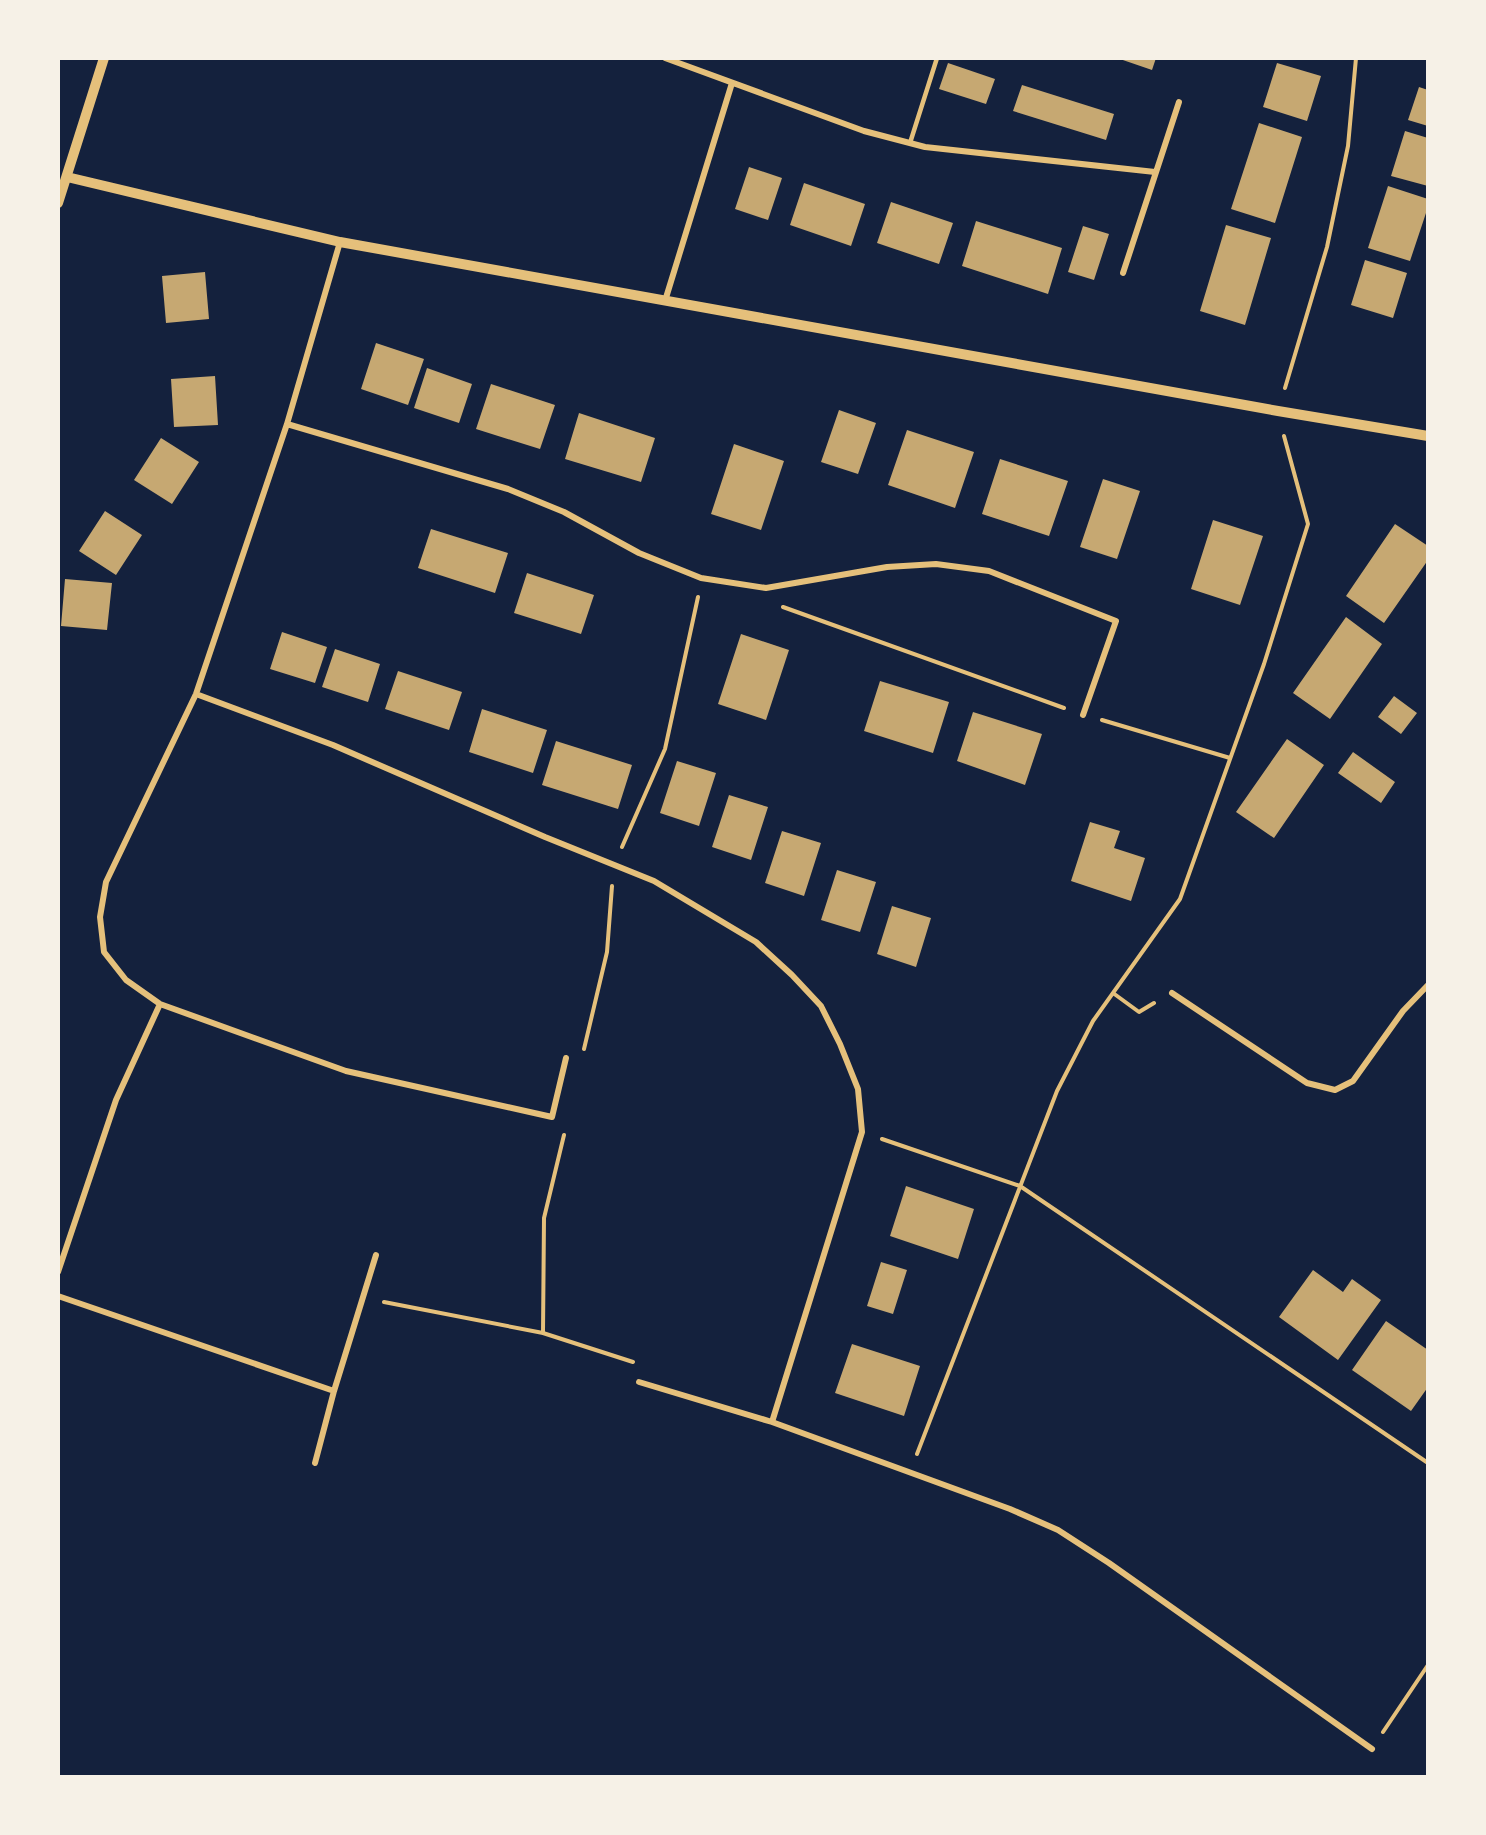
<svg xmlns="http://www.w3.org/2000/svg" width="1486" height="1835" font-family="Lato,sans-serif">
	<style>
		.building { fill: #c6a872 }
		.lines { fill: none; stroke-linecap: round; stroke-linejoin: round }
		.path { stroke: #e5c07b; stroke-width: 4 }
		.service { stroke: #e5c07b; stroke-width: 4.5 }
		.minor { stroke: #e5c07b; stroke-width: 6 }
		.tertiary { stroke: #e5c07b; stroke-width: 10 }
	</style>
	<rect width="100%" height="100%" fill="#14213d"/>
	<path class="building" d="M 1117,58 L 1156,58 L 1152,70 Z
		M 948,63 L 995,79 L 986,104 L 939,89 Z
		M 1277,63 L 1321,76 L 1307,121 L 1263,107 Z
		M 1022,85 L 1114,114 L 1106,140 L 1013,111 Z
		M 1419,87 L 1428,90 L 1428,126 L 1408,120 Z
		M 1259,123 L 1302,137 L 1275,223 L 1231,209 Z
		M 1405,131 L 1428,138 L 1428,186 L 1391,176 Z
		M 749,167 L 782,178 L 768,220 L 735,209 Z
		M 804,183 L 865,204 L 851,246 L 790,225 Z
		M 1388,186 L 1428,199 L 1428,207 L 1410,261 L 1368,248 Z
		M 891,202 L 953,223 L 939,264 L 877,243 Z
		M 976,221 L 1062,248 L 1048,294 L 962,266 Z
		M 1226,225 L 1271,238 L 1245,325 L 1200,311 Z
		M 1083,226 L 1109,234 L 1094,280 L 1068,272 Z
		M 1365,260 L 1407,273 L 1393,318 L 1351,305 Z
		M 205,272 L 209,319 L 166,323 L 162,276 Z
		M 376,343 L 424,359 L 408,405 L 361,389 Z
		M 427,368 L 472,384 L 459,423 L 414,408 Z
		M 215,376 L 218,425 L 174,427 L 171,379 Z
		M 491,384 L 555,405 L 540,449 L 476,429 Z
		M 839,410 L 876,423 L 858,474 L 821,462 Z
		M 579,413 L 655,438 L 641,482 L 565,459 Z
		M 907,430 L 974,452 L 955,508 L 888,485 Z
		M 161,438 L 199,462 L 172,504 L 134,480 Z
		M 734,444 L 784,461 L 761,530 L 711,514 Z
		M 1000,459 L 1068,481 L 1049,536 L 982,514 Z
		M 1103,479 L 1140,491 L 1117,559 L 1080,547 Z
		M 105,511 L 142,535 L 116,575 L 79,551 Z
		M 1213,520 L 1263,536 L 1240,605 L 1191,589 Z
		M 1395,524 L 1428,546 L 1428,560 L 1384,623 L 1346,596 Z
		M 431,529 L 508,553 L 495,593 L 418,568 Z
		M 527,573 L 594,595 L 581,634 L 514,613 Z
		M 65,579 L 112,583 L 107,630 L 61,626 Z
		M 1346,617 L 1382,644 L 1330,719 L 1293,693 Z
		M 282,632 L 327,647 L 315,683 L 270,669 Z
		M 741,634 L 789,650 L 766,720 L 718,704 Z
		M 335,649 L 380,664 L 368,702 L 322,687 Z
		M 398,671 L 462,692 L 449,730 L 385,709 Z
		M 880,681 L 949,702 L 933,753 L 864,731 Z
		M 1394,696 L 1417,713 L 1401,734 L 1378,717 Z
		M 482,709 L 547,730 L 533,773 L 469,752 Z
		M 973,712 L 1042,734 L 1025,785 L 957,761 Z
		M 1287,739 L 1324,765 L 1274,838 L 1236,812 Z
		M 556,741 L 632,765 L 618,809 L 542,785 Z
		M 1353,752 L 1395,782 L 1381,803 L 1338,773 Z
		M 677,761 L 716,773 L 699,826 L 660,813 Z
		M 729,795 L 768,807 L 751,860 L 712,847 Z
		M 1090,822 L 1120,831 L 1114,848 L 1145,858 L 1131,901 L 1071,881 Z
		M 782,831 L 821,843 L 804,896 L 765,883 Z
		M 837,870 L 876,882 L 860,932 L 821,920 Z
		M 892,906 L 931,918 L 916,967 L 877,954 Z
		M 906,1186 L 974,1209 L 958,1259 L 890,1236 Z
		M 881,1262 L 907,1270 L 893,1314 L 867,1306 Z
		M 1313,1270 L 1343,1292 L 1352,1279 L 1381,1300 L 1338,1360 L 1279,1317 Z
		M 1386,1321 L 1428,1350 L 1428,1387 L 1411,1411 L 1352,1370 Z
		M 852,1344 L 920,1366 L 904,1416 L 835,1393 Z"/>
	<g class="lines">
		<path class="path" d="M 1285,388 L 1327,247 L 1348,146 L 1356,58
			M 783,607 L 1064,708
			M 1102,720 L 1230,758
			M 622,847 L 665,749 L 698,597
			M 1113,993 L 1139,1012 L 1154,1003
			M 584,1049 L 607,952 L 612,886
			M 882,1139 L 1020,1186 L 1428,1463
			M 384,1302 L 543,1333 L 633,1362
			M 543,1333 L 544,1218 L 564,1135
			M 917,1454 L 1057,1091 L 1093,1021 L 1180,899 L 1264,664 L 1308,524 L 1284,436
			M 1383,1732 L 1428,1665"/>
		<path class="service" d="M 910,143 L 937,58"/>
		<path class="minor" d="M 665,58 L 864,131 L 925,147 L 1155,172
			M 340,242 L 287,424 L 196,694 L 106,882 L 100,917 L 104,952 L 126,980 L 160,1004 L 346,1071 L 552,1117 L 566,1058
			M 1123,273 L 1179,102
			M 665,301 L 732,83
			M 287,424 L 508,489 L 564,512 L 639,553 L 701,578 L 766,588 L 887,567 L 936,564 L 989,571 L 1116,621 L 1083,715
			M 196,694 L 333,745 L 545,837 L 654,881 L 756,942 L 792,975 L 821,1006 L 840,1044 L 858,1089 L 862,1132 L 772,1422
			M 1172,993 L 1307,1083 L 1335,1090 L 1353,1081 L 1403,1011 L 1428,985
			M 58,1272 L 116,1100 L 160,1004
			M 58,1296 L 334,1391
			M 639,1382 L 772,1422 L 1010,1509 L 1058,1530 L 1109,1563 L 1372,1749
			M 315,1463 L 334,1391 L 376,1255"/>
		<path class="tertiary" d="M 67,177 L 340,242 L 1278,411 L 1428,436
			M 58,203 L 104,58"/>
	</g>
	<rect width="1486" height="1835" fill="none" stroke="#f6f1e7" stroke-width="120"/>
</svg>
